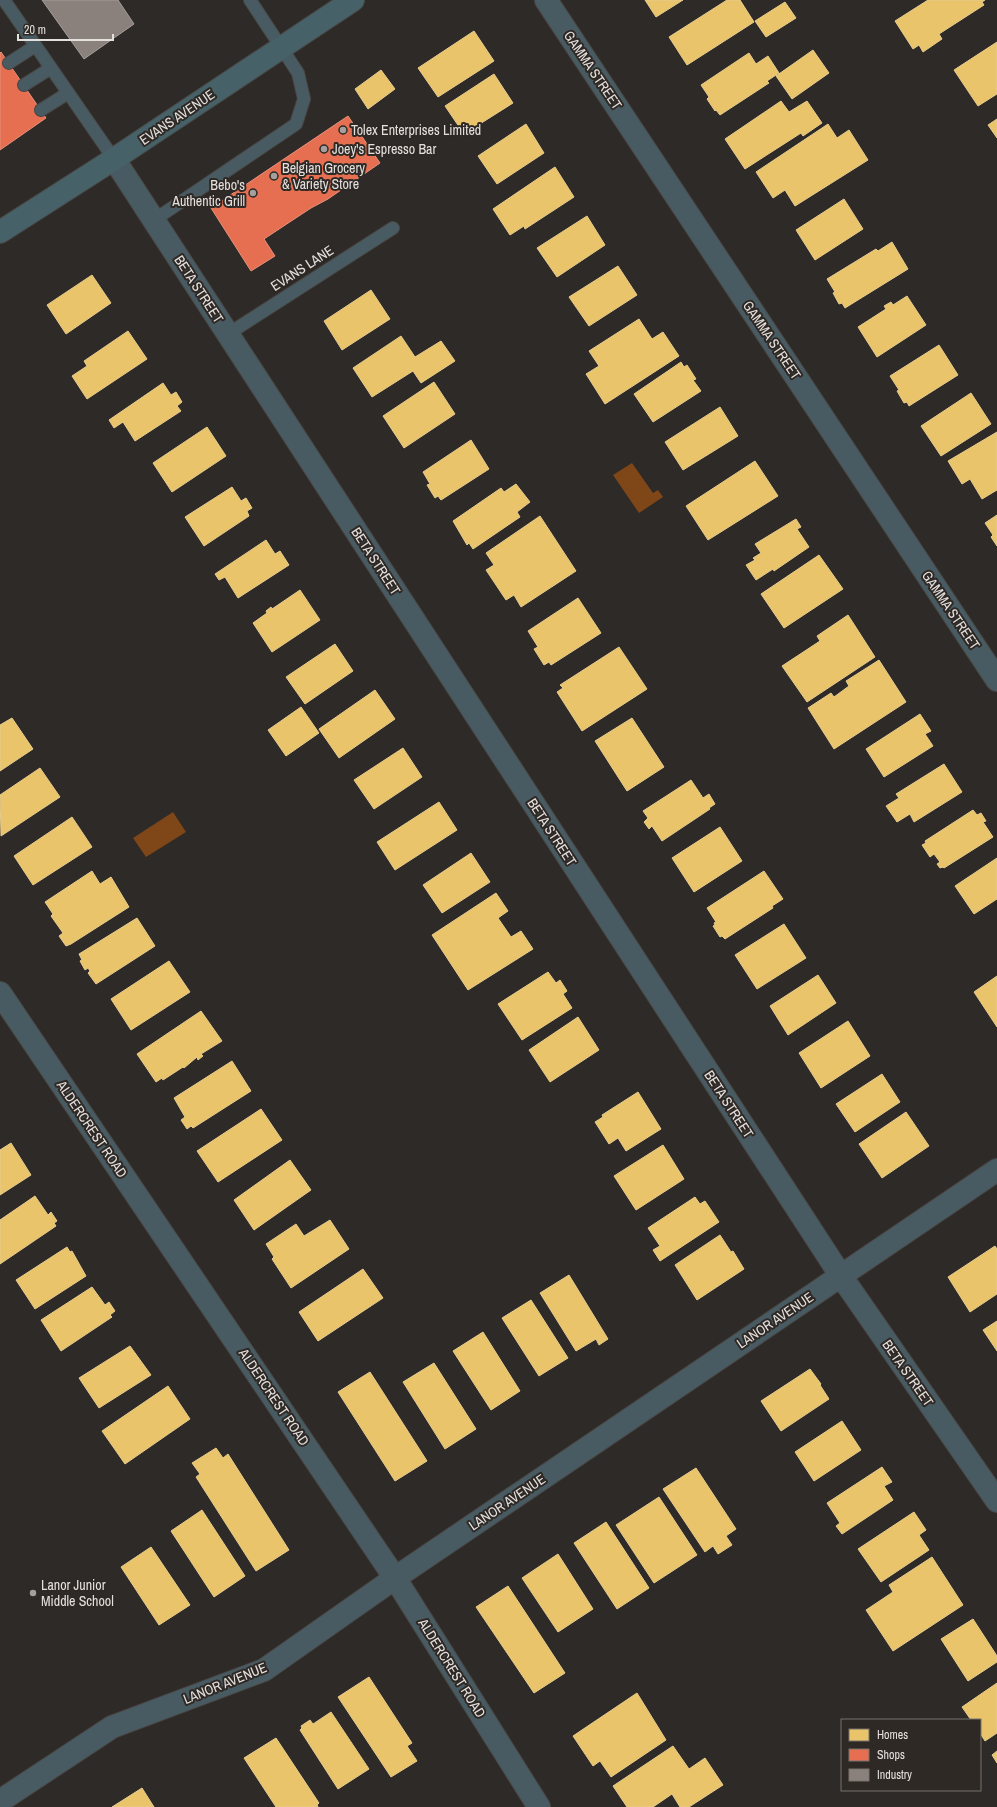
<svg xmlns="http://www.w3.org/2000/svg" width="997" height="1807" font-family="'Archivo Narrow',sans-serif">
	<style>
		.water { fill: #7f4618 }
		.homes { fill: #e9c46a; stroke: #e8cc8d }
		.shops { fill: #e76f51; stroke: #e6917b }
		.industry { fill: #8a817c; stroke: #a59e99 }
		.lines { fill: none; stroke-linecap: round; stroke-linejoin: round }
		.lane-casing { stroke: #494745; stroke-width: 14 }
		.street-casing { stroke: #494745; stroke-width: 24 }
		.secondary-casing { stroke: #494745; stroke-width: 24 }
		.lane { stroke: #495b62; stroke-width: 12 }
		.street { stroke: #495b62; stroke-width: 22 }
		.secondary { stroke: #466168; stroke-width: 22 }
		.poi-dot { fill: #a4a09e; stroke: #2f2925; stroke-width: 1.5 }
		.labels { text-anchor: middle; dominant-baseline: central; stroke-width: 4; stroke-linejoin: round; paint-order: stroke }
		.street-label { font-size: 14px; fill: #e4e0de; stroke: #2f2925 }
		.poi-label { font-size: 14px; fill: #e4e0de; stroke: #2f2925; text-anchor: start }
	</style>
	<rect width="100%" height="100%" fill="#2d2a27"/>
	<path class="water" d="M 632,463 L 653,493 L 658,490 L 663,497 L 639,513 L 613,475 Z
		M 173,812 L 186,832 L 146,857 L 133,838 Z"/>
	<path class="homes" d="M 645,0 L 683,0 L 656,17 Z
		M 727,0 L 740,0 L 754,22 L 687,65 L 669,37 Z
		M 928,0 L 985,0 L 982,2 L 984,5 L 939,34 L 942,39 L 923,52 L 919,45 L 913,49 L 895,21 Z
		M 785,2 L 796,18 L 766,37 L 755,21 Z
		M 474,31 L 494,61 L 438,97 L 418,68 Z
		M 997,42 L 997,94 L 978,106 L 954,70 Z
		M 813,50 L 829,73 L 792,99 L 776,76 Z
		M 749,53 L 756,64 L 768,56 L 779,73 L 767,81 L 769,83 L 720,115 L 716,110 L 715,111 L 707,99 L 709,97 L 701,85 Z
		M 381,70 L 395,89 L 368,109 L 355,89 Z
		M 494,74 L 513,103 L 464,134 L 445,106 Z
		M 781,101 L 789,112 L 807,101 L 822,123 L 803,136 L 801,133 L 745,169 L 725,139 Z
		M 997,119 L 997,138 L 988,125 Z
		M 526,124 L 544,153 L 497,184 L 478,156 Z
		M 828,124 L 837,138 L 849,130 L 868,160 L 795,206 L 785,190 L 773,198 L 756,172 Z
		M 555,167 L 574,197 L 525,229 L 524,226 L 510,235 L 493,209 Z
		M 844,199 L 863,229 L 815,260 L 796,230 Z
		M 587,216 L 605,245 L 557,277 L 537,248 Z
		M 892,242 L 908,269 L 845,308 L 842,303 L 839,304 L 833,293 L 835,292 L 827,279 L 876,249 L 878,251 Z
		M 618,266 L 637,295 L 589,326 L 569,297 Z
		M 92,275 L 111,303 L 66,334 L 47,305 Z
		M 371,290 L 390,319 L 342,350 L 324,321 Z
		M 907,296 L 926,325 L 877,357 L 858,327 L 886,309 L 884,306 L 891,302 L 893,305 Z
		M 639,319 L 652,339 L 663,332 L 679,356 L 605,404 L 586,374 L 599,366 L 589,351 Z
		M 128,331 L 147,359 L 87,399 L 72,376 L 87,366 L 84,361 Z
		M 401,336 L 415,357 L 441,341 L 455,361 L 421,383 L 413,371 L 372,397 L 353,368 Z
		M 939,345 L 958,375 L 909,406 L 907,402 L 904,403 L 897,391 L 899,390 L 890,376 Z
		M 681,362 L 684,367 L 687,365 L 696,379 L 693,380 L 701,391 L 653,422 L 634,394 Z
		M 434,382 L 455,414 L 404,448 L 383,416 Z
		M 163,383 L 171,395 L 176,392 L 182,402 L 177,406 L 181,411 L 135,441 L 123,422 L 114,428 L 109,420 Z
		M 971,393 L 991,424 L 941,456 L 921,426 Z
		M 720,407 L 738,436 L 683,470 L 665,442 Z
		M 207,427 L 226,456 L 172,492 L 153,463 Z
		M 997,432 L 997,490 L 982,499 L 970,479 L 962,484 L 948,461 Z
		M 471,440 L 489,469 L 441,500 L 438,496 L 435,498 L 427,485 L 430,484 L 423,472 Z
		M 755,461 L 778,496 L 708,540 L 686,506 Z
		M 516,484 L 530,502 L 517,512 L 520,517 L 473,549 L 469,543 L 467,545 L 453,521 L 501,488 L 504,492 Z
		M 232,487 L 241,501 L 246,498 L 252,508 L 247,511 L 249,516 L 204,546 L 185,517 Z
		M 997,515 L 997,546 L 991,537 L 993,535 L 985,523 Z
		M 540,516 L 576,571 L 521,607 L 514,595 L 506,600 L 486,570 L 494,565 L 486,553 Z
		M 796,519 L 801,527 L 797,529 L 809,547 L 774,571 L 773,569 L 756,580 L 746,565 L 755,560 L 753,558 L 761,553 L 755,544 Z
		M 266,540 L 275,554 L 280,551 L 289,565 L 238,598 L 225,577 L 219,580 L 215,574 Z
		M 819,555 L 843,589 L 784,628 L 761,594 Z
		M 300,590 L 320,620 L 272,652 L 253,623 L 267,613 L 266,611 L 271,607 L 272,609 Z
		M 578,598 L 601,633 L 551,665 L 549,662 L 544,665 L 534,649 L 538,647 L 528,631 Z
		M 848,615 L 875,657 L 807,702 L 782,666 L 820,641 L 817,636 Z
		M 335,644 L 353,671 L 305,704 L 286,677 Z
		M 619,647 L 647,689 L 582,731 L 557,692 L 563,688 L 560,685 Z
		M 879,660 L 906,702 L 834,749 L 808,708 L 831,693 L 834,697 L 849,686 L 846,681 Z
		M 375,690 L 395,719 L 339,758 L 319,729 Z
		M 301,707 L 319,733 L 286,756 L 268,730 Z
		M 920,714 L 931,731 L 925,734 L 933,746 L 884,777 L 866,749 Z
		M 12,718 L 33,749 L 0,771 L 0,725 Z
		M 632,718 L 664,767 L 627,791 L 595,741 Z
		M 403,748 L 422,777 L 374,809 L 354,780 Z
		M 944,764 L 962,792 L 914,822 L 910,814 L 897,822 L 886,806 L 899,798 L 896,794 Z
		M 40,768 L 60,797 L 1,836 L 0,795 Z
		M 691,780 L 703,798 L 709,794 L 715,804 L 709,808 L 710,809 L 662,841 L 652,826 L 649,829 L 644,822 L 648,818 L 643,811 Z
		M 439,802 L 457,830 L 395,870 L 377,842 Z
		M 973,810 L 977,815 L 981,813 L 986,821 L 983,822 L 993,837 L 944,868 L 943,867 L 940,868 L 937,864 L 940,862 L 934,854 L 930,857 L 922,845 L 926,843 L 925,841 Z
		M 72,817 L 92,847 L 33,885 L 14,856 Z
		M 720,827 L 742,861 L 694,892 L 672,858 Z
		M 471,853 L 490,882 L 442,913 L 423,885 Z
		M 997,858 L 997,899 L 974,914 L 955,886 Z
		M 92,871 L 100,884 L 111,877 L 129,907 L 71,944 L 66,946 L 59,936 L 63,933 L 51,916 L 53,914 L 45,902 Z
		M 764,871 L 783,899 L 772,906 L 773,908 L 725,939 L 722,936 L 720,937 L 713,926 L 715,925 L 714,923 L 716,922 L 707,908 Z
		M 496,893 L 508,911 L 498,918 L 511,937 L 521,931 L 533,949 L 468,990 L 432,935 Z
		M 137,918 L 155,946 L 96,984 L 88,973 L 90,971 L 88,968 L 85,970 L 80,961 L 82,960 L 79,954 Z
		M 784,924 L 806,958 L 757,989 L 735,955 Z
		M 169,961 L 190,992 L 131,1030 L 111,999 Z
		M 548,972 L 556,983 L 560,980 L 567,991 L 563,994 L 572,1008 L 522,1040 L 498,1004 Z
		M 818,975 L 836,1003 L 788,1035 L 770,1006 Z
		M 997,976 L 997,1027 L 974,992 Z
		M 201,1011 L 222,1041 L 201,1054 L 203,1056 L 198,1060 L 197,1057 L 184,1068 L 183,1067 L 163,1080 L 162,1078 L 156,1082 L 137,1054 Z
		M 578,1017 L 599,1050 L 550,1082 L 529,1050 Z
		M 848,1021 L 870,1056 L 821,1088 L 799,1053 Z
		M 232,1061 L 251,1091 L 193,1128 L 191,1126 L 187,1129 L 181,1120 L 185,1117 L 174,1098 Z
		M 882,1074 L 900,1102 L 855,1132 L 836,1104 Z
		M 638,1092 L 661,1129 L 626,1151 L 618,1138 L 609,1144 L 595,1122 L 603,1117 L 602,1115 Z
		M 261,1109 L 282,1140 L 218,1182 L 197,1151 Z
		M 906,1112 L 929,1146 L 882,1178 L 859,1144 Z
		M 11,1143 L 31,1175 L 0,1195 L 0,1150 Z
		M 663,1145 L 684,1179 L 636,1210 L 614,1176 Z
		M 290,1160 L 311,1190 L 254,1230 L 234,1200 Z
		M 35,1196 L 48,1215 L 51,1212 L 57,1221 L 54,1223 L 56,1226 L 0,1264 L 0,1220 Z
		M 695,1197 L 700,1204 L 705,1201 L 719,1222 L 660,1261 L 653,1250 L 660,1246 L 648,1228 Z
		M 330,1220 L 349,1249 L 291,1288 L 272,1259 L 274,1257 L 266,1244 L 296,1224 L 304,1236 Z
		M 720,1235 L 731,1252 L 733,1251 L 744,1269 L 697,1300 L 675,1265 Z
		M 995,1246 L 997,1249 L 997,1294 L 970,1312 L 948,1277 Z
		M 67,1247 L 70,1252 L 72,1251 L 86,1276 L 35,1309 L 16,1280 Z
		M 363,1269 L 383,1298 L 318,1341 L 299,1312 Z
		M 569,1275 L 608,1339 L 599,1345 L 596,1339 L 576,1351 L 540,1293 Z
		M 92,1287 L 105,1305 L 109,1302 L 115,1311 L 110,1315 L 112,1317 L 61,1351 L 41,1320 Z
		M 531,1300 L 568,1358 L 539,1376 L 502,1318 Z
		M 997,1321 L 997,1351 L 983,1330 Z
		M 483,1332 L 520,1391 L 491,1410 L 453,1351 Z
		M 130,1346 L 151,1375 L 99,1408 L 79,1378 Z
		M 434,1363 L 476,1429 L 445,1449 L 403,1382 Z
		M 810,1369 L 821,1384 L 820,1385 L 829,1399 L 781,1431 L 761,1401 Z
		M 370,1372 L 427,1461 L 395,1481 L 338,1392 Z
		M 168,1386 L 190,1419 L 125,1464 L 102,1431 Z
		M 842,1421 L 861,1450 L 814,1481 L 795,1452 Z
		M 216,1448 L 223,1458 L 228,1454 L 289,1550 L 256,1571 L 196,1477 L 200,1474 L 192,1463 Z
		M 882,1467 L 892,1482 L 884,1486 L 893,1500 L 842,1534 L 836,1526 L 840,1523 L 827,1503 Z
		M 696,1468 L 736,1529 L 726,1536 L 732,1545 L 718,1554 L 713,1546 L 705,1552 L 663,1489 Z
		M 659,1497 L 697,1555 L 654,1583 L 616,1525 Z
		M 202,1510 L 245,1576 L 214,1597 L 171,1531 Z
		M 914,1512 L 926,1530 L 919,1535 L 929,1550 L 881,1582 L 858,1549 Z
		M 606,1522 L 649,1588 L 617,1609 L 574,1543 Z
		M 151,1547 L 190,1605 L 159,1625 L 121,1567 Z
		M 558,1554 L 593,1609 L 558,1632 L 522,1578 Z
		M 932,1557 L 963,1605 L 893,1651 L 866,1610 L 893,1592 L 889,1585 Z
		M 508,1586 L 565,1673 L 534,1693 L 476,1607 Z
		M 973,1619 L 997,1656 L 997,1662 L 968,1681 L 941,1639 Z
		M 369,1677 L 412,1743 L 407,1746 L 417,1761 L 391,1777 L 338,1697 Z
		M 997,1683 L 997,1733 L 985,1741 L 980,1733 L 980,1720 L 971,1720 L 962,1707 Z
		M 637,1693 L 666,1740 L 611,1777 L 600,1761 L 593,1766 L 573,1736 Z
		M 331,1712 L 369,1769 L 338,1789 L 300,1730 L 302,1728 L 301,1726 L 310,1720 L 313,1724 Z
		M 276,1738 L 319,1803 L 317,1805 L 318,1807 L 276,1807 L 244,1758 Z
		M 673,1746 L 689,1769 L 705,1758 L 723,1785 L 689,1807 L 680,1807 L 672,1794 L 653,1807 L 627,1807 L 613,1786 Z
		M 997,1751 L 997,1763 L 992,1755 Z
		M 142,1788 L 154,1807 L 112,1807 Z"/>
	<path class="shops" d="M 1,52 L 46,118 L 0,150 L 0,53 Z
		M 348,116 L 380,163 L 328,199 L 311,208 L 264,239 L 275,256 L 251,271 L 211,208 Z"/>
	<path class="industry" d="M 42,0 L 118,0 L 134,24 L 84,59 Z"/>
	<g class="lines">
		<defs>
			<path id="lane" d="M 4,0 L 114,159
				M 9,63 L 35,46
				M 24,85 L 51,68
				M 41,110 L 68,93
				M 154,220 L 296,124 L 304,99 L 298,73 L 250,0
				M 228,334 L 393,228"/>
			<path id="street" d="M 546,0 L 997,680
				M 114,159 L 841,1276 L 997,1501
				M 0,993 L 395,1578 L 539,1807
				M 0,1801 L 112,1727 L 264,1670 L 395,1578 L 997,1170"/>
			<path id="secondary" d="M 0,232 L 114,159 L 353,0"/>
		</defs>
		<use href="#lane" class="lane-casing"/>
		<use href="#street" class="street-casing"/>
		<use href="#secondary" class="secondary-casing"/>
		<use href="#lane" class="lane"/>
		<use href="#street" class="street"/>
		<use href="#secondary" class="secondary"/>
	</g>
	<g class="poi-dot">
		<circle cx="343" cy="130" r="4"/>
		<circle cx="324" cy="149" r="4"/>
		<circle cx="274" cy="176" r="4"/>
		<circle cx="253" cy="193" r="4"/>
		<circle cx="33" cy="1593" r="4"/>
	</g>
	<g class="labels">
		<g class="street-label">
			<text transform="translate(593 70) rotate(56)">GAMMA STREET</text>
			<text transform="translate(177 117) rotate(-34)">EVANS AVENUE</text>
			<text transform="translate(302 268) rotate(-33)">EVANS LANE</text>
			<text transform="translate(199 289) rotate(57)">BETA STREET</text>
			<text transform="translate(772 340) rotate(56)">GAMMA STREET</text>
			<text transform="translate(376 561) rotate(57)">BETA STREET</text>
			<text transform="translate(951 610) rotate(56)">GAMMA STREET</text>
			<text transform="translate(552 832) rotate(57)">BETA STREET</text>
			<text transform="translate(729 1104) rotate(57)">BETA STREET</text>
			<text transform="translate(92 1129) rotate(56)">ALDERCREST ROAD</text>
			<text transform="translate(775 1320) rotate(-34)">LANOR AVENUE</text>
			<text transform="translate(908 1373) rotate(55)">BETA STREET</text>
			<text transform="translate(274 1397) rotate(56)">ALDERCREST ROAD</text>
			<text transform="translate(507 1502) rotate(-34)">LANOR AVENUE</text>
			<text transform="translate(452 1668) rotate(58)">ALDERCREST ROAD</text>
			<text transform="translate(225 1683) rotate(-22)">LANOR AVENUE</text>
		</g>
		<g class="poi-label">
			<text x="351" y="130">Tolex Enterprises Limited</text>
			<text x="332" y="149">Joey's Espresso Bar</text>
			<text x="282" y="168">Belgian Grocery<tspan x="282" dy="16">&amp; Variety Store</tspan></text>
			<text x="245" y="185" text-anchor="end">Bebo's<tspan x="245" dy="16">Authentic Grill</tspan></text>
			<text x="41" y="1585">Lanor Junior<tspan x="41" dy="16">Middle School</tspan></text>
		</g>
	</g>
	<rect x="841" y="1719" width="140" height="72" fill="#2f2925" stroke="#77726f"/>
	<rect x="849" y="1729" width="20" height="12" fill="#e9c46a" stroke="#77726f"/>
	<text x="877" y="1739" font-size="12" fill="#e4e0de">Homes</text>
	<rect x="849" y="1749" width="20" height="12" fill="#e76f51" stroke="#77726f"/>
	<text x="877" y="1759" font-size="12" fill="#e4e0de">Shops</text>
	<rect x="849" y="1769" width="20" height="12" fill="#8a817c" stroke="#77726f"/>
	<text x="877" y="1779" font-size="12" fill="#e4e0de">Industry</text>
	<path d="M18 34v6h95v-6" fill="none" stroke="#e4e0de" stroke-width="2"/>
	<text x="24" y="34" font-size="12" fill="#e4e0de" stroke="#2f2925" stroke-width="3" paint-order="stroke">20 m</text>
</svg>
